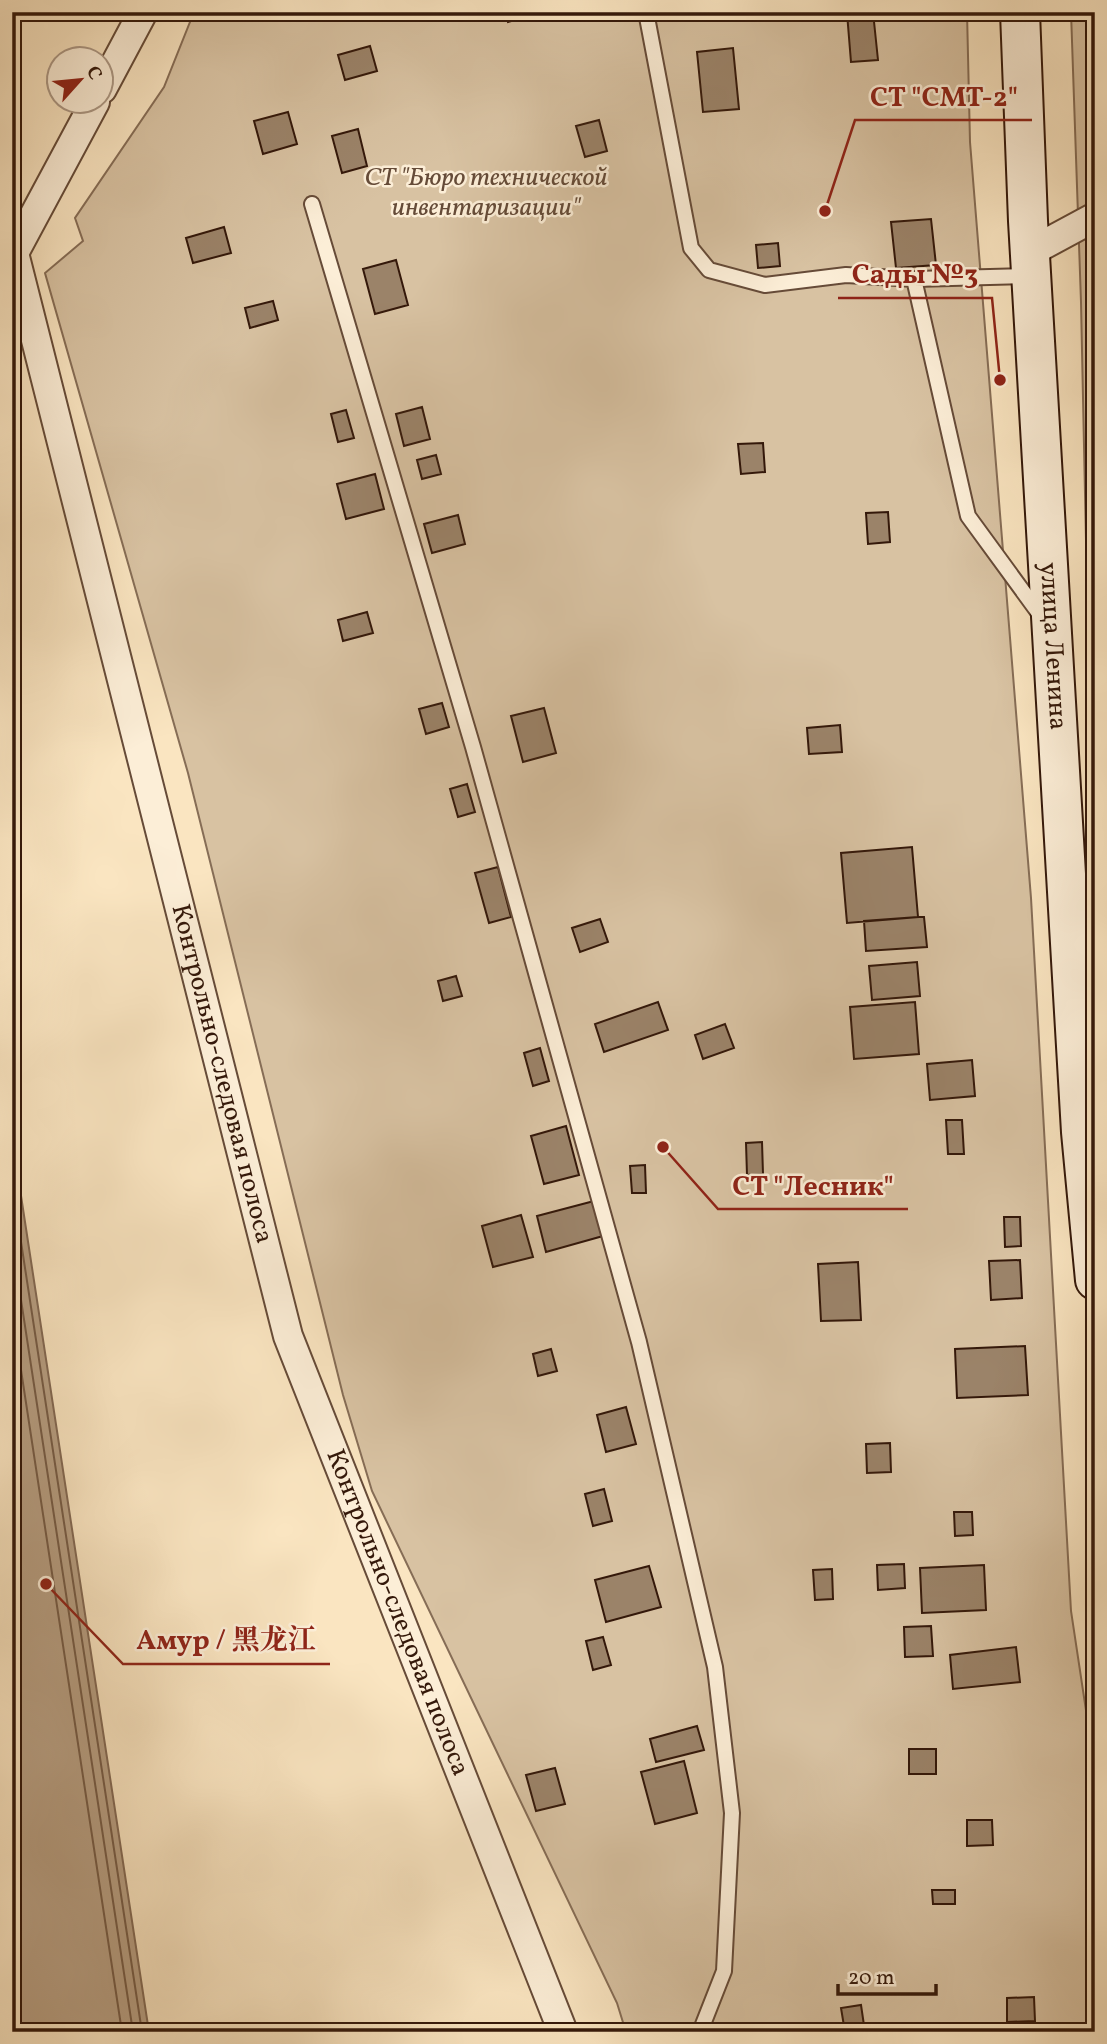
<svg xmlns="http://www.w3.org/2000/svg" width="1107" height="2044" font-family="Vollkorn,'Noto Serif SC',serif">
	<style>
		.green { fill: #d8c2a2; stroke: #866d56; stroke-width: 2 }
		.water { fill: #b79f83; stroke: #836953; stroke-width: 2 }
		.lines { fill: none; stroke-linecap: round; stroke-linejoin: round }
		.shore { stroke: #765c46; stroke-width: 2 }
		.building { fill: #9b8369; stroke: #34180a; stroke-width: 2 }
		.lane-casing { stroke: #664b38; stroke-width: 18 }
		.street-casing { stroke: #664b38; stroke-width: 32 }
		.secondary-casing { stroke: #34180a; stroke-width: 42 }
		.lane { stroke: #fceed7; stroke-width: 14 }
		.street { stroke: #fceed7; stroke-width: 28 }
		.secondary { stroke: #fceed7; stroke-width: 38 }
		.labels { text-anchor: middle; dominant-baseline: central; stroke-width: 5; stroke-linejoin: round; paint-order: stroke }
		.park-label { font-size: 26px; font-style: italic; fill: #654b38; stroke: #fceed7 }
		.street-label { font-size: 26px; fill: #34180a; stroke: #fceed7 }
		.leader { fill: none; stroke: #8f2418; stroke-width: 2.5 }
		.callout-dot { fill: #8f2418; stroke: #fceed7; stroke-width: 2.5 }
		.callout-label { font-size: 28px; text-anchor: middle; font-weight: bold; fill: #8f2418; stroke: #fceed7; stroke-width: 5; stroke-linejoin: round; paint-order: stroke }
	</style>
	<rect width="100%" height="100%" fill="#fae5c1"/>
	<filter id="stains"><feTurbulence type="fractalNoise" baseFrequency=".00286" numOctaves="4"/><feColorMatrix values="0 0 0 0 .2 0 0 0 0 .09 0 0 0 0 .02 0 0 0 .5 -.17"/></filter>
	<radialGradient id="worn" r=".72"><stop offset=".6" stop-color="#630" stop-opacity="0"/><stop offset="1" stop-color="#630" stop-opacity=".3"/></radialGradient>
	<path class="green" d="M 194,12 L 967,12 L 970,142 L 1031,898 L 1071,1611 L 1095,1770 L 1095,2032 L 626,2032 L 617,2003 L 372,1491 L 343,1395 L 188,773 L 45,273 L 83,241 L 75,218 L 164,87 Z
		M 1071,12 L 1095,12 L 1095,767 L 1089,684 L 1081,302 Z"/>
	<path class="water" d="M 12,1137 L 149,2032 L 12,2032 Z"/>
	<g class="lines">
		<path class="shore" d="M 12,1183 L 142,2032
			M 12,1241 L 133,2032
			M 12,1311 L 122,2032"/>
	</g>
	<path class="building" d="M 506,12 L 532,12 L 533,15 L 508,22 Z
		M 873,12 L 878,60 L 851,62 L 847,13 Z
		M 370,46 L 377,71 L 345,80 L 338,55 Z
		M 733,48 L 739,109 L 703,112 L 697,52 Z
		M 288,112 L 297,144 L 263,154 L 254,121 Z
		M 599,120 L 607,151 L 585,157 L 576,126 Z
		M 358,129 L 367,166 L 342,173 L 332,136 Z
		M 931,219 L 936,265 L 896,268 L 891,222 Z
		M 224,227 L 231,253 L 193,263 L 186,238 Z
		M 778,243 L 780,266 L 758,268 L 756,245 Z
		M 396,260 L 408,305 L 375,314 L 363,269 Z
		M 273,301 L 278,320 L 250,328 L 245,308 Z
		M 422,407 L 430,439 L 404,446 L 396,414 Z
		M 346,410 L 354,438 L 338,442 L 331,414 Z
		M 763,443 L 765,472 L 741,474 L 738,444 Z
		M 436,455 L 441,474 L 422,479 L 417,460 Z
		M 375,474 L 384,509 L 346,519 L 337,484 Z
		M 888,512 L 890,542 L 868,544 L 866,513 Z
		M 458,515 L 465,544 L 432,553 L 424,524 Z
		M 367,612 L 373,633 L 343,641 L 338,620 Z
		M 442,703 L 449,727 L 426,734 L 419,709 Z
		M 544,708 L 556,753 L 523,762 L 511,716 Z
		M 840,725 L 842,752 L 809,754 L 807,728 Z
		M 467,784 L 475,812 L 458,817 L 450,789 Z
		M 912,847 L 918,917 L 847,923 L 841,853 Z
		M 498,867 L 511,917 L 489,923 L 475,873 Z
		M 918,917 L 924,917 L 927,947 L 866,951 L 864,921 Z
		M 600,919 L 608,942 L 580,952 L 572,928 Z
		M 917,962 L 920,996 L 872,1000 L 869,966 Z
		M 456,976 L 462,996 L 443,1001 L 438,981 Z
		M 658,1002 L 668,1030 L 604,1052 L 595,1024 Z
		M 915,1002 L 919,1054 L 854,1059 L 850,1007 Z
		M 725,1024 L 734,1048 L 703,1059 L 695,1035 Z
		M 540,1048 L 549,1081 L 533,1086 L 524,1053 Z
		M 972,1060 L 975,1096 L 930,1100 L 927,1064 Z
		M 946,1120 L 962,1120 L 964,1154 L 948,1154 Z
		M 566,1126 L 579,1175 L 544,1184 L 531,1136 Z
		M 762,1142 L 763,1174 L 747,1175 L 746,1143 Z
		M 645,1165 L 646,1193 L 632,1193 L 630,1166 Z
		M 594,1201 L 603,1236 L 546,1252 L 537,1216 Z
		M 521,1215 L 533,1257 L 493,1267 L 482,1226 Z
		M 1004,1217 L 1020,1217 L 1021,1246 L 1005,1247 Z
		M 1020,1260 L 1022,1298 L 991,1300 L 989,1261 Z
		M 858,1262 L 861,1320 L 821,1321 L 818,1264 Z
		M 1025,1346 L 1028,1395 L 957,1398 L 955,1349 Z
		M 551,1349 L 557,1371 L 538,1376 L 533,1354 Z
		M 626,1407 L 636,1444 L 606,1452 L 597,1415 Z
		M 890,1443 L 891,1472 L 867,1473 L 866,1444 Z
		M 604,1489 L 612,1521 L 593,1526 L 585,1494 Z
		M 954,1512 L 972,1512 L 973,1535 L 955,1536 Z
		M 904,1564 L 905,1588 L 878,1590 L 877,1565 Z
		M 984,1565 L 986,1610 L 922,1613 L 920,1568 Z
		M 649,1566 L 661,1607 L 606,1622 L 595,1580 Z
		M 832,1569 L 833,1599 L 815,1600 L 813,1570 Z
		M 931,1626 L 933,1656 L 905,1657 L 904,1627 Z
		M 603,1637 L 611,1665 L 593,1670 L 586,1641 Z
		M 1016,1647 L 1020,1682 L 953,1689 L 950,1655 Z
		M 697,1726 L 704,1750 L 656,1762 L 650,1739 Z
		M 909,1749 L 936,1749 L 936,1774 L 909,1774 Z
		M 684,1761 L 697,1813 L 655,1824 L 641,1772 Z
		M 555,1768 L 565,1804 L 536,1811 L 526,1775 Z
		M 967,1820 L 992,1820 L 993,1845 L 967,1846 Z
		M 932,1890 L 955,1890 L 955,1904 L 933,1904 Z
		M 1034,1997 L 1035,2021 L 1007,2022 L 1007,1998 Z
		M 861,2005 L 865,2032 L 845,2032 L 841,2008 Z"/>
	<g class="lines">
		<defs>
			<path id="lane" d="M 646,12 L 691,248 L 709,270 L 765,285 L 846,275 L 914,279 L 1028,276
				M 312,204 L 473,747 L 639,1342 L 715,1667 L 732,1813 L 724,1971 L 700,2032
				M 914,279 L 968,516 L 1041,616"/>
			<g id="street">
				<path d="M 102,89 L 143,12"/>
				<path id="s1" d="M 95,102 L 14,253 L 288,1336 L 563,2032"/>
				<path d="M 1030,252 L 1095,217"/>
			</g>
			<g id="secondary">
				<path id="s2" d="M 1020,12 L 1028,221 L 1081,1132 L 1095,1280"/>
			</g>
		</defs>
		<use href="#lane" class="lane-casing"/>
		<use href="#street" class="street-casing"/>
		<use href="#secondary" class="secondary-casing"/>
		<use href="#lane" class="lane"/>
		<use href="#street" class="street"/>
		<use href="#secondary" class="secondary"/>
	</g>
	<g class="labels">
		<g class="park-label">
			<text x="486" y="178">СТ "Бюро технической<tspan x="486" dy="30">инвентаризации"</tspan></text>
		</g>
		<g class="street-label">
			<text stroke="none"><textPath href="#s2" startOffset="635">улица Ленина</textPath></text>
			<text stroke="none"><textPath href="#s1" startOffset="1018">Контрольно-следовая полоса</textPath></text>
			<text stroke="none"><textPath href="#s1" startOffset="1586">Контрольно-следовая полоса</textPath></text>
		</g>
	</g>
	<path class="leader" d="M825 211L855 120H1032M1000 380L992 298H838M663 1147L718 1209H908M46 1584L123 1664H330"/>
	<g class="callout-dot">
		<circle cx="825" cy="211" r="7"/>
		<circle cx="1000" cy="380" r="7"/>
		<circle cx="663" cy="1147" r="7"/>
		<circle cx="46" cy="1584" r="7"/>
	</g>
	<g class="callout-label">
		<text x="944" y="106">СТ "СМТ-2"</text>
		<text x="915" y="283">Сады №3</text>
		<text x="813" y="1195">СТ "Лесник"</text>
		<text x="226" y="1649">Амур / 黑龙江</text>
	</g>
	<rect width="1107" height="2044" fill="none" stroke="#fae5c1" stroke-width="42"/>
	<rect x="14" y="14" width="1079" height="2016" fill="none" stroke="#34180a" stroke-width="3.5"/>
	<rect x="21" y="21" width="1065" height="2002" fill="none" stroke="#34180a" stroke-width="2"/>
	<g transform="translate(80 80) rotate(63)"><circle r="33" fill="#fceed7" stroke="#ac9885" stroke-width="2"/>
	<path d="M0-5L12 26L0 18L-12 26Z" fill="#8f2418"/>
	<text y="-10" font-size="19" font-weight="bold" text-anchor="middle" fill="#34180a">С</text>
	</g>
	<path d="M838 1984v10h98v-10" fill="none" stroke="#34180a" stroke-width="3.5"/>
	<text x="848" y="1984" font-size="21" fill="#34180a" stroke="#fceed7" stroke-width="5" paint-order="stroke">20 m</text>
	<rect width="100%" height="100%" filter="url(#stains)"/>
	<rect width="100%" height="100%" fill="url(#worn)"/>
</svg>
